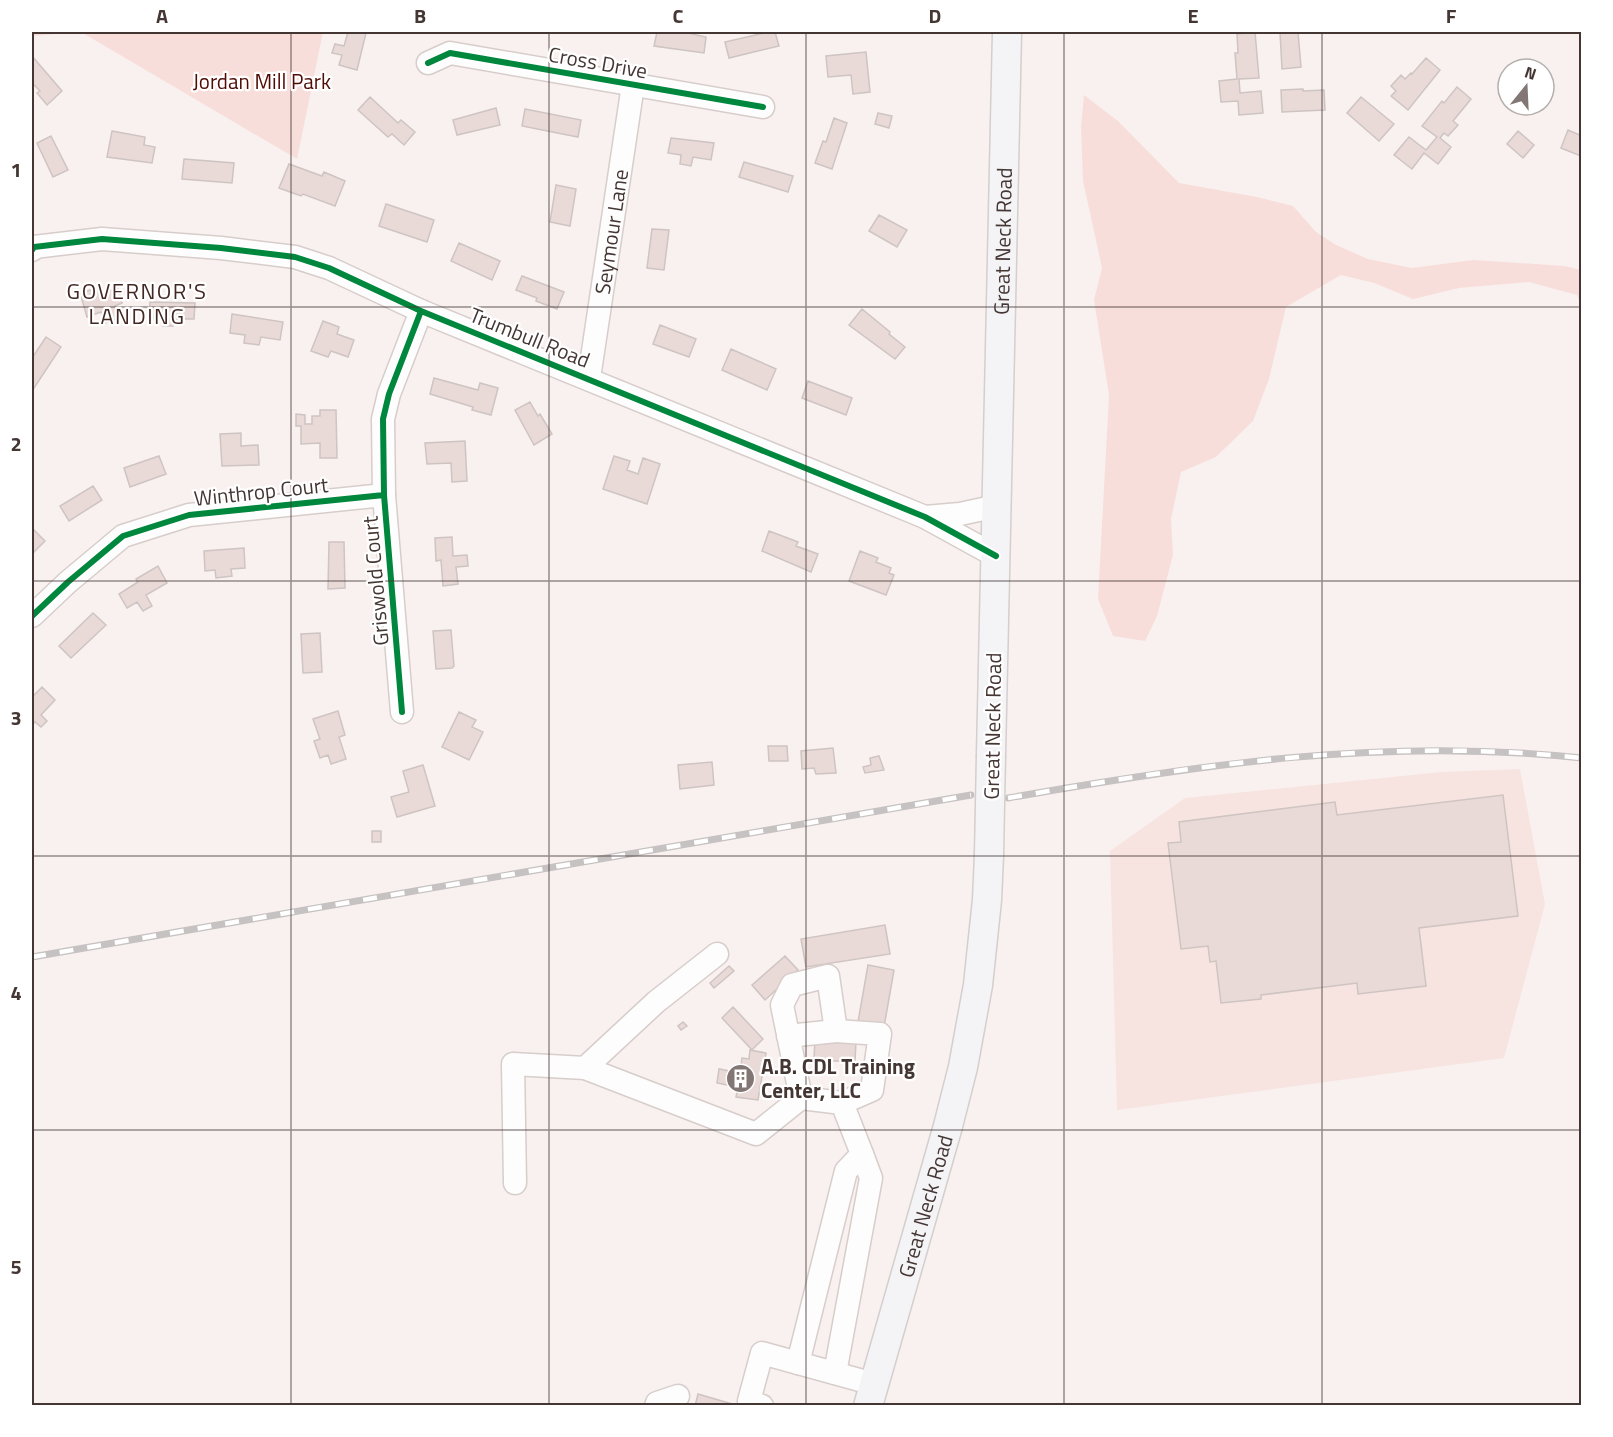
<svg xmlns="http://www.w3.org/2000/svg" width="1613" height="1437" font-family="'Titillium Web',sans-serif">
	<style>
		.built { fill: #f7e4e0 }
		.green { fill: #f8deda }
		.building { fill: #e9dad7; stroke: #cec4c2; stroke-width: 1.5 }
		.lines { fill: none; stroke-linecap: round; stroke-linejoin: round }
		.minor-casing { stroke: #d7cdcb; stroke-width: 25 }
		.major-casing { stroke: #d4cecd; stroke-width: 31 }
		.minor { stroke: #fefdfd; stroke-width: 22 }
		.major { stroke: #f4f4f7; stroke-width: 28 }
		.rail-casing { stroke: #c5c2c1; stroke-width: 7 }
		.rail { stroke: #fff; stroke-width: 4.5; stroke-dasharray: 14; stroke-linecap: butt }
		.major-bridge-casing { stroke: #d4cecd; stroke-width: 31; stroke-linecap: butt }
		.major-bridge { stroke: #f4f4f7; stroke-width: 28 }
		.cycleway-casing { stroke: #fff; stroke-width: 10 }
		.cycleway { stroke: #00873e; stroke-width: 6 }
		.grid { fill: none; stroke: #443633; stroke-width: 1.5; stroke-opacity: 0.55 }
		.labels { text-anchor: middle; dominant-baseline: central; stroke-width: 4.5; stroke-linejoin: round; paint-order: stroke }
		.street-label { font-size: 21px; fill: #443633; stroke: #fff }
		.park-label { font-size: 21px; fill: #500b05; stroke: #fff }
		.poi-label { font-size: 21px; font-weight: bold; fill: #443633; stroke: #fff; text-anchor: start }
		.neighbourhood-label { font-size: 22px; letter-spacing: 1.5px; fill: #422722; stroke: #fff }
		.neatline { fill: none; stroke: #443633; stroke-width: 2 }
		.grid-label { font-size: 20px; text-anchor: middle; font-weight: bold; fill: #443633 }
	</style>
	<rect width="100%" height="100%" fill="#f9f1ef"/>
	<path class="built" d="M 1520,769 L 1545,904 L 1504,1058 L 1117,1110 L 1110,851 L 1185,798 L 1442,772 Z"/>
	<path class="green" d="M 32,32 L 323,32 L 297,159 L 81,32 L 32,36 Z
		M 1084,95 L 1118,121 L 1179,183 L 1257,197 L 1293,206 L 1316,232 L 1336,245 L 1368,259 L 1412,268 L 1473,260 L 1565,266 L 1581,270 L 1581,306 L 1577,295 L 1529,282 L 1459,288 L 1413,299 L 1374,283 L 1341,275 L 1286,307 L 1269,379 L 1253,421 L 1216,457 L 1181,472 L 1171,519 L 1173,555 L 1157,616 L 1145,641 L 1113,636 L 1098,599 L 1109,395 L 1094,300 L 1102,268 L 1083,181 L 1081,127 Z"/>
	<path class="building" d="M 348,32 L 366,33 L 357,70 L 339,65 L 342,55 L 332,53 L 335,44 L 344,46 Z
		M 657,32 L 693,32 L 692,34 L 706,37 L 704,53 L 654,46 Z
		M 768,32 L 775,32 L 779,46 L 729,58 L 725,42 Z
		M 1255,32 L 1259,78 L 1239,79 L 1240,93 L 1261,91 L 1263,113 L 1239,115 L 1238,101 L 1221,102 L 1219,81 L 1237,79 L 1235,53 L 1238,53 L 1237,34 Z
		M 1280,32 L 1298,32 L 1301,67 L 1282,69 Z
		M 866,52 L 870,92 L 853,94 L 851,75 L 828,77 L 826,56 Z
		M 32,56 L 62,91 L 47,105 L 37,93 L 40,91 L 32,83 Z
		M 1426,58 L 1440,70 L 1408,110 L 1391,96 L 1396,91 L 1391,86 L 1401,75 L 1405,79 L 1411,73 L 1412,74 Z
		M 1457,87 L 1471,99 L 1453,121 L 1458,125 L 1448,136 L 1444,133 L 1440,138 L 1451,147 L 1438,164 L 1424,153 L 1412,169 L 1394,155 L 1409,137 L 1426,150 L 1437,137 L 1422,126 L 1442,101 L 1444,103 Z
		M 1303,89 L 1303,91 L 1324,90 L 1325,110 L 1282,112 L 1281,90 Z
		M 370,97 L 398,123 L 401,120 L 415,132 L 404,145 L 392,134 L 388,137 L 358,110 Z
		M 1361,97 L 1394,124 L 1379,141 L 1347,113 Z
		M 496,108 L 500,125 L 457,135 L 453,120 Z
		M 525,109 L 581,120 L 578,137 L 522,126 Z
		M 878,113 L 892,116 L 889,128 L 875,124 Z
		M 834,118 L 847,123 L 832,169 L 815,163 L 823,141 L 826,142 Z
		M 1568,130 L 1582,136 L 1582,160 L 1581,156 L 1561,148 Z
		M 112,131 L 145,137 L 144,145 L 155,147 L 152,163 L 107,157 Z
		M 1518,131 L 1534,145 L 1523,158 L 1507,144 Z
		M 51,136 L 68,170 L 53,177 L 37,143 Z
		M 671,138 L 714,143 L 711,160 L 693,157 L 691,166 L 680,164 L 681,155 L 668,153 Z
		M 184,159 L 234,163 L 232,183 L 182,179 Z
		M 744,162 L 793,176 L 788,192 L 739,177 Z
		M 289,164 L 322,176 L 324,172 L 345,181 L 335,206 L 303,194 L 301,196 L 279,188 Z
		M 556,185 L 576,189 L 570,226 L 550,222 Z
		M 386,204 L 434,220 L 427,242 L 379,226 Z
		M 879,215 L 907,230 L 897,247 L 869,231 Z
		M 652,229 L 669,230 L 664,270 L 647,268 Z
		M 459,243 L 500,261 L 492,280 L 451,261 Z
		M 522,276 L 564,292 L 557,309 L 536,301 L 537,298 L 516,290 Z
		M 97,288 L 99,294 L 118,288 L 122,303 L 115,306 L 119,318 L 105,323 L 101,312 L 87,317 L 80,293 Z
		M 150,302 L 195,303 L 194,319 L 174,319 L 173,326 L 163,326 L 163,319 L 149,318 Z
		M 862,309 L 890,332 L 889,334 L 905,347 L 895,359 L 849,325 Z
		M 232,314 L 283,322 L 280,340 L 261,337 L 259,345 L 244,343 L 245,335 L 230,333 Z
		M 323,321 L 339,327 L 337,334 L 354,340 L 348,357 L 331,351 L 328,357 L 311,351 Z
		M 660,325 L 696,339 L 689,357 L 653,344 Z
		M 46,337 L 61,347 L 34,388 L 32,386 L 32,358 Z
		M 731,349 L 776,369 L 767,390 L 722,370 Z
		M 434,378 L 478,390 L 480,383 L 498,388 L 491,415 L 472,410 L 473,407 L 430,394 Z
		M 808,381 L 852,398 L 846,415 L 802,398 Z
		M 530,402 L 538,416 L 540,414 L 552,434 L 534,445 L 515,410 Z
		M 320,410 L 336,410 L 337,458 L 320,458 L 320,443 L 301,444 L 301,426 L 296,426 L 296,414 L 305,415 L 305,424 L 312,424 L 312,416 L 320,416 Z
		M 241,433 L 241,446 L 258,445 L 259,465 L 222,466 L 220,434 Z
		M 465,441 L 467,481 L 452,482 L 451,463 L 427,464 L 425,443 Z
		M 159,456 L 166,474 L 130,487 L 124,468 Z
		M 614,456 L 630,461 L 627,470 L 638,474 L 643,458 L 660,464 L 647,504 L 603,489 Z
		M 93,486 L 102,500 L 69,521 L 60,506 Z
		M 32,528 L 45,541 L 32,554 Z
		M 769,531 L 798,542 L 796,546 L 818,554 L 811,572 L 762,551 Z
		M 452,537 L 453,556 L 467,555 L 468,566 L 456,567 L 458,584 L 443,586 L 441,560 L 436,561 L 435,538 Z
		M 329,542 L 344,542 L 345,588 L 328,589 Z
		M 244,548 L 245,568 L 231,569 L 232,576 L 216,578 L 215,570 L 205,571 L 204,551 Z
		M 860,551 L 878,558 L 876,562 L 891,568 L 889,573 L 894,575 L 886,595 L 849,581 Z
		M 158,566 L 167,583 L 146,595 L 152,606 L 143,611 L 137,602 L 127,608 L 119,594 L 138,582 L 136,579 Z
		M 93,613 L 106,625 L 71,658 L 59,646 Z
		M 451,630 L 454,666 L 452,668 L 436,669 L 433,631 Z
		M 320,633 L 322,672 L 303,673 L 301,634 Z
		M 42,687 L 55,700 L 41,715 L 47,721 L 41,727 L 35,722 L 32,725 L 32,697 Z
		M 338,711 L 345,735 L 339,737 L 346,759 L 331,764 L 328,755 L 320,758 L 314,741 L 320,739 L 313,719 Z
		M 459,712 L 476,720 L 472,727 L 483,732 L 469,760 L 442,747 Z
		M 768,746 L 787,746 L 788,761 L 769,761 Z
		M 833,748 L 836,773 L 816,774 L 814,768 L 802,769 L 801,751 Z
		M 879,756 L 884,770 L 865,773 L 863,767 L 871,765 L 870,758 Z
		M 712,762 L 714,785 L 680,789 L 678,765 Z
		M 423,765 L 435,806 L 397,817 L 391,797 L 409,792 L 403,771 Z
		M 1503,795 L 1518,916 L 1419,928 L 1426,986 L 1358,994 L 1357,983 L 1261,995 L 1261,999 L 1221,1003 L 1216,961 L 1210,962 L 1208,946 L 1181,949 L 1168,843 L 1181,842 L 1179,822 L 1335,802 L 1337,815 Z
		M 372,831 L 381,831 L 381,842 L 372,842 Z
		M 885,925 L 890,954 L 806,967 L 801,939 Z
		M 785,956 L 798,970 L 765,1000 L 752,985 Z
		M 868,965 L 894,970 L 884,1027 L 858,1022 Z
		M 729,966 L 734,971 L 714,988 L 710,983 Z
		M 733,1007 L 763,1039 L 752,1050 L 722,1018 Z
		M 683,1022 L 687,1026 L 681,1030 L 678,1026 Z
		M 815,1038 L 856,1040 L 855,1062 L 814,1060 Z
		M 750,1050 L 766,1053 L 758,1100 L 736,1097 L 738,1087 L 717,1083 L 719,1069 L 740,1073 L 742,1058 L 749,1059 Z
		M 698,1394 L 739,1406 L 695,1406 Z"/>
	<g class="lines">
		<defs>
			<g id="minor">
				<path d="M 428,63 L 450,53 L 763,107"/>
				<path d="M 32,250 L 34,247 L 102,239 L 221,248 L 295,257 L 329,268 L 421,311 L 925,517 L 996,556"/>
				<path id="s1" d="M 589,378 L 633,85"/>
				<path d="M 925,517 L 960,514 L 997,506"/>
				<path d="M 32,616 L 68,582 L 123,536 L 189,515 L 384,495"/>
				<path d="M 402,712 L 384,495 L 383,419 L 389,394 L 421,311"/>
				<path d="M 836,1031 L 880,1034 L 872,1090 L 842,1103"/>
				<path d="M 788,1036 L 836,1031 L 828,976 L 792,985 L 782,1005 L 801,1098 L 842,1103 L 862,1154 L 846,1171 L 798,1363"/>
				<path d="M 585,1068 L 656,1002 L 717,954"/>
				<path d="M 515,1183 L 513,1064 L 585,1068 L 756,1134 L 801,1098"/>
				<path d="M 835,1373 L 871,1178 L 862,1154"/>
				<path d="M 656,1406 L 657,1403 L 678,1396"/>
				<path d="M 762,1406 L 749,1401 L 762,1353 L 874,1384"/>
			</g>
			<g id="major">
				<path id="s2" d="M 991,755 L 1007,32"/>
				<path id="s3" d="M 868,1406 L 948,1126 L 963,1067 L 978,985 L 987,900 L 989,855"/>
			</g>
		</defs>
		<use href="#minor" class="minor-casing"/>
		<use href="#major" class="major-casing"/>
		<use href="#minor" class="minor"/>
		<use href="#major" class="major"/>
		<defs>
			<path id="rail" d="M 1008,798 C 1202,764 1384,737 1582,758
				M 32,957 L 971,795"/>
		</defs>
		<use href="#rail" class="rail-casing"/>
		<use href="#rail" class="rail"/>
		<defs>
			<path id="major-bridge" d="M 989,855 L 991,755"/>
		</defs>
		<use href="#major-bridge" class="major-bridge-casing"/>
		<use href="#major-bridge" class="major-bridge"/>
		<defs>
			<path id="cycleway" d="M 428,63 L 450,53 L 763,107
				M 32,250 L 34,247 L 102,239 L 221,248 L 295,257 L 329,268 L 421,311 L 925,517 L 996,556
				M 32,616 L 68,582 L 123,536 L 189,515 L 384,495
				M 402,712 L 384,495 L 383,419 L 389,394 L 421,311"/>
		</defs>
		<use href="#cycleway" class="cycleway-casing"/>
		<use href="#cycleway" class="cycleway"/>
	</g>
	<path class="grid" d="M 291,32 L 291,1406M 549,32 L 549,1406M 806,32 L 806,1406M 1064,32 L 1064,1406M 1322,32 L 1322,1406M 32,307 L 1582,307M 32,581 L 1582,581M 32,856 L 1582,856M 32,1130 L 1582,1130"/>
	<defs>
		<symbol id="building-disc" viewBox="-11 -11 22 22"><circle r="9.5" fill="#837775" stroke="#fff"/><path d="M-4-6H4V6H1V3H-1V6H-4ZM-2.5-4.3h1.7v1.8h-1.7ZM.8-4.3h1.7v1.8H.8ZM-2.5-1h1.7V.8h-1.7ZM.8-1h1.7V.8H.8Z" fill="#fff"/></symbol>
	</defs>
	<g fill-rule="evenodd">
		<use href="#building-disc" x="724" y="1062" width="33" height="33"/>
	</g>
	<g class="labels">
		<g class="street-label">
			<text transform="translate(598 62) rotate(10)">Cross Drive</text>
			<text stroke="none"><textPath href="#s1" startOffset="148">Seymour Lane</textPath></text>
			<text stroke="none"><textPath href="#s2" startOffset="514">Great Neck Road</textPath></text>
			<text transform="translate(530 337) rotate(22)">Trumbull Road</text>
			<text transform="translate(261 491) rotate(-6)">Winthrop Court</text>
			<text transform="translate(375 581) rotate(-95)">Griswold Court</text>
			<text transform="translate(992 726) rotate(-89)">Great Neck Road</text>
			<text stroke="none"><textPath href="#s3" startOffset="208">Great Neck Road</textPath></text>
		</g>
		<g class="park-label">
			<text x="262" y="81">Jordan Mill Park</text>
		</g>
		<g class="poi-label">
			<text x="761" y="1066">A.B. CDL Training<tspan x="761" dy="24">Center, LLC</tspan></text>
		</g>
		<g class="neighbourhood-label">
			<text x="137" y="291">GOVERNOR'S<tspan x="137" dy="25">LANDING</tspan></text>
		</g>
	</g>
	<rect width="1613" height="1437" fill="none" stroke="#ffffff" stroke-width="66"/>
	<g transform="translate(1526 87) rotate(18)"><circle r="28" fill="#ffffff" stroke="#b4afad" stroke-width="1.5"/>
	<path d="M0-4.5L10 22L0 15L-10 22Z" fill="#837775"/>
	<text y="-9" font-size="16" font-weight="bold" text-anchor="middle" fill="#443633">N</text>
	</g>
	<rect x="33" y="33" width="1547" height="1371" class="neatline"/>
	<g class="grid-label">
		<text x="162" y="23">A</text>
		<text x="420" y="23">B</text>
		<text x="678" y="23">C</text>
		<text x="935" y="23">D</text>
		<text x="1193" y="23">E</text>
		<text x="1451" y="23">F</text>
		<text x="16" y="177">1</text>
		<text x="16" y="451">2</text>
		<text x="16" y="725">3</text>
		<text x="16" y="1000">4</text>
		<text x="16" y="1274">5</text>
	</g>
</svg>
